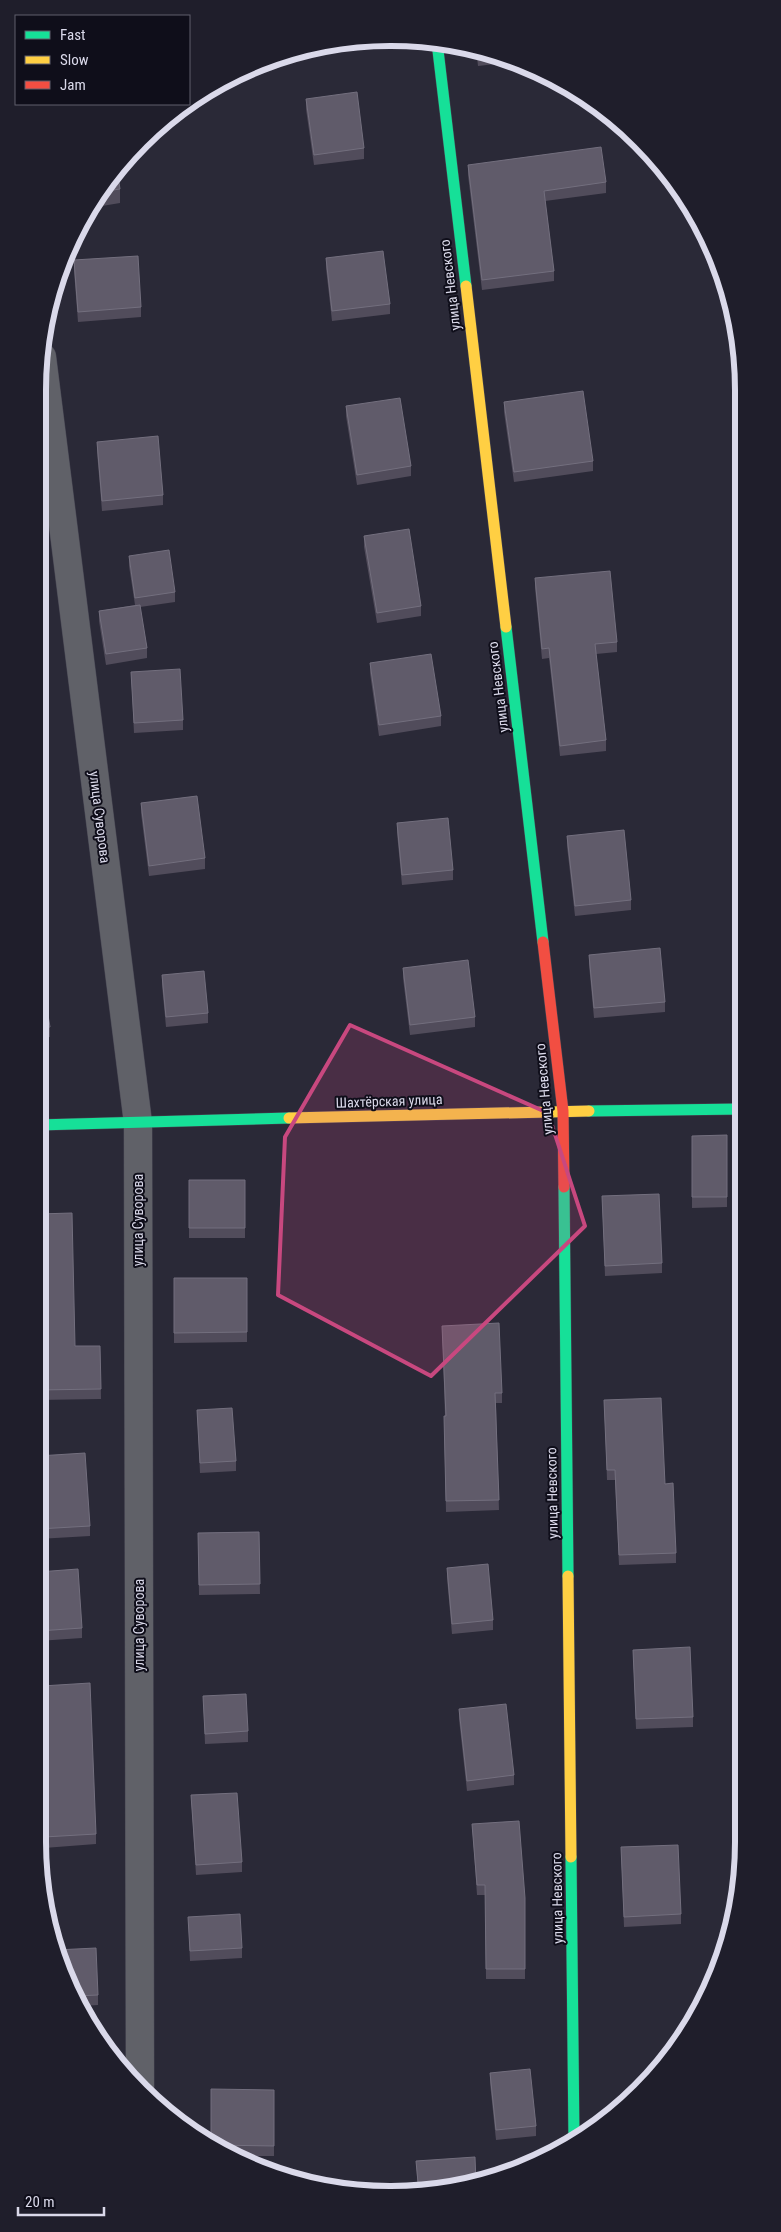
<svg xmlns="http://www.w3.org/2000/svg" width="781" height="2232" font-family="'Roboto Condensed',sans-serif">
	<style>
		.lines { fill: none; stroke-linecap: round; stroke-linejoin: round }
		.street-casing { stroke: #474653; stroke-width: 29 }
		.fast-casing { stroke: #474653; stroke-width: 12 }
		.slow-casing { stroke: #474653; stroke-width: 12 }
		.jam-casing { stroke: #474653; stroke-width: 12 }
		.street { stroke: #606168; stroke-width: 28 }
		.fast { stroke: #16e098; stroke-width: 11 }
		.slow { stroke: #ffcf43; stroke-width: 11 }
		.jam { stroke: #f24e42; stroke-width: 11 }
		.wall { fill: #514c5b }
		.building { fill: #605b6a; stroke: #736f7e }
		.marked { fill: #c8487f; fill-opacity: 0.2; stroke: #c8487f; stroke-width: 4; stroke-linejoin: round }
		.labels { text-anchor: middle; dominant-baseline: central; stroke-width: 4; stroke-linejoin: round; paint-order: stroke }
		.street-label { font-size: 14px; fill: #dad9ea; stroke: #0f0e1a }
		.rim { fill: none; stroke: #dad9ea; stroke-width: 6 }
	</style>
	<rect width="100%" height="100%" fill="#2a2937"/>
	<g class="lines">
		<defs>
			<path id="street" d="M 42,357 L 138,1123 L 140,2088"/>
			<path id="fast" d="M 437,42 L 466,286
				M 506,627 L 543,942
				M 589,1111 L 742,1109
				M 38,1125 L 289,1118
				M 564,1187 L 568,1576
				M 571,1857 L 574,2140"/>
			<path id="slow" d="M 466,286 L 506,627
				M 289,1118 L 589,1111
				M 568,1576 L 571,1857"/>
			<path id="jam" d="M 543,942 L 563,1111 L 564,1187"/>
		</defs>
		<use href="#street" class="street-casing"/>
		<use href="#fast" class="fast-casing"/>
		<use href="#slow" class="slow-casing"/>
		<use href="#jam" class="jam-casing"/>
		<use href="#street" class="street"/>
		<use href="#fast" class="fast"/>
		<use href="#slow" class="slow"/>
		<use href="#jam" class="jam"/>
	</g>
	<path class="wall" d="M 476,48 L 482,49 L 512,62 L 478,66 Z
		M 306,99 L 364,148 L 364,159 L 314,165 L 306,109 Z
		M 468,165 L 606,182 L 606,193 L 545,201 L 554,271 L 554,281 L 482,290 L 468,175 Z
		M 110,176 L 120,189 L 120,203 L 90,208 Z
		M 326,258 L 390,304 L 390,314 L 332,321 L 326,268 Z
		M 74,260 L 141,307 L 141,317 L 78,322 L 74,271 Z
		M 504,402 L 593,461 L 593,471 L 514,482 L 504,412 Z
		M 346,406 L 411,466 L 411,476 L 357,485 L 346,416 Z
		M 97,442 L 163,495 L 163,505 L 102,511 L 97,452 Z
		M 364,536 L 421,606 L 421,616 L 377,623 L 364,547 Z
		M 129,556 L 175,592 L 175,602 L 140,607 L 147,648 L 147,658 L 106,665 L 99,621 L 99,611 L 135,605 L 129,566 Z
		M 535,578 L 617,642 L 617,652 L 596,654 L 606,740 L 606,751 L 560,756 L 549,658 L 542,659 L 535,588 Z
		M 370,663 L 441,716 L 441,726 L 379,736 L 370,673 Z
		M 131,672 L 183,720 L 183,730 L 134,733 Z
		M 141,803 L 205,858 L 205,869 L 149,876 L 141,813 Z
		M 397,823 L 453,870 L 453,880 L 402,885 L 397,833 Z
		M 567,836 L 631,900 L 631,910 L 575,916 L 567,846 Z
		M 589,955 L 665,1002 L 665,1012 L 594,1018 L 589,965 Z
		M 403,968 L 475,1017 L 475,1027 L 410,1035 L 403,978 Z
		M 38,973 L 50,1027 L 50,1037 L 38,1039 Z
		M 162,975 L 208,1013 L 208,1023 L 166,1027 L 162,985 Z
		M 727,1135 L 727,1207 L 692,1208 L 692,1136 Z
		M 189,1180 L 245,1180 L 245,1238 L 189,1238 Z
		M 602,1196 L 662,1263 L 662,1273 L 605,1276 Z
		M 38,1214 L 75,1346 L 100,1346 L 101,1399 L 38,1400 Z
		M 174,1278 L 247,1278 L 247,1342 L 174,1343 Z
		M 442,1326 L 502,1393 L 502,1403 L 496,1403 L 499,1510 L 446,1512 L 444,1426 L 445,1416 Z
		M 604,1400 L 665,1484 L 676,1553 L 676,1563 L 619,1565 L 615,1480 L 607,1480 Z
		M 197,1410 L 236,1461 L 236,1471 L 200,1473 Z
		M 38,1456 L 90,1526 L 90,1536 L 38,1539 Z
		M 259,1532 L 260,1594 L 199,1595 L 198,1533 Z
		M 447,1568 L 493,1620 L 493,1630 L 452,1634 L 447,1578 Z
		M 38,1572 L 82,1628 L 82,1638 L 38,1641 Z
		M 633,1650 L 693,1717 L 693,1727 L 636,1729 Z
		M 42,1686 L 96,1834 L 96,1844 L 44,1848 L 40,1786 L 46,1785 Z
		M 203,1696 L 248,1731 L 248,1742 L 205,1744 Z
		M 459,1709 L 514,1775 L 514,1785 L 467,1791 L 459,1719 Z
		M 191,1795 L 242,1862 L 242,1872 L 196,1875 Z
		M 472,1824 L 525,1898 L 525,1979 L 486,1979 L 485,1895 L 477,1895 Z
		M 621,1847 L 681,1914 L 681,1924 L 624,1927 Z
		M 188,1917 L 242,1948 L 242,1958 L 190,1961 Z
		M 64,1976 L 98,1995 L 98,2005 L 83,2006 Z
		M 490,2073 L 536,2126 L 536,2136 L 496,2140 L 490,2083 Z
		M 274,2090 L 274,2156 L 230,2156 L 211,2143 Z
		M 416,2161 L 476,2183 L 418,2193 Z"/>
	<path class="building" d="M 477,49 L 482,49 L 493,54 L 478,56 Z
		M 357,92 L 364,148 L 314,155 L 306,99 Z
		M 601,147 L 606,182 L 544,191 L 554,271 L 482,280 L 468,165 Z
		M 117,169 L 120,189 L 100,192 L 110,176 Z
		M 383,251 L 390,304 L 332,311 L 326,258 Z
		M 138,256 L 141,307 L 78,312 L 74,260 Z
		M 583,391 L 593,461 L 514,472 L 504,402 Z
		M 400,398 L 411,466 L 357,475 L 346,406 Z
		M 158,436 L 163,495 L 102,501 L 97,442 Z
		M 409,529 L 421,606 L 377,613 L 364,536 Z
		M 169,550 L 175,592 L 135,598 L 129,556 Z
		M 610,571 L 617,642 L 595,644 L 606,740 L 560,746 L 549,648 L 542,649 L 535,578 Z
		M 140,605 L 147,648 L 106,654 L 99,611 Z
		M 431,654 L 441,716 L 379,725 L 370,663 Z
		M 180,669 L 183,720 L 134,723 L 131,672 Z
		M 197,796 L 205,858 L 149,866 L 141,803 Z
		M 448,818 L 453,870 L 402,875 L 397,823 Z
		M 624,830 L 631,900 L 575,906 L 567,836 Z
		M 660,948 L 665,1002 L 594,1008 L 589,955 Z
		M 468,960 L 475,1017 L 410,1025 L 403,968 Z
		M 204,971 L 208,1013 L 166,1017 L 162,975 Z
		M 38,973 L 41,973 L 50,1027 L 38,1029 Z
		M 727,1135 L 727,1197 L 692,1197 L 692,1136 Z
		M 189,1180 L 245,1180 L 245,1228 L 189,1228 Z
		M 659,1194 L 662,1263 L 605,1266 L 602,1196 Z
		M 72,1213 L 75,1346 L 100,1346 L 101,1389 L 38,1390 L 38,1214 Z
		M 174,1278 L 247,1278 L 247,1332 L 174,1333 Z
		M 499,1323 L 502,1393 L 495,1393 L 499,1500 L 446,1501 L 444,1416 L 446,1416 L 442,1326 Z
		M 661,1398 L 665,1484 L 673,1483 L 676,1553 L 619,1555 L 615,1470 L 607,1470 L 604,1400 Z
		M 232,1408 L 236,1461 L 200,1463 L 197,1410 Z
		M 85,1453 L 90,1526 L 38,1529 L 38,1456 Z
		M 259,1532 L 260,1584 L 199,1585 L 198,1533 Z
		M 488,1564 L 493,1620 L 452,1624 L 447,1568 Z
		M 78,1569 L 82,1628 L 38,1631 L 38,1572 Z
		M 690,1647 L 693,1717 L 636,1719 L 633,1650 Z
		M 90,1683 L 96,1834 L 44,1837 L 40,1786 L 47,1785 L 42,1686 Z
		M 246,1694 L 248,1731 L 205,1734 L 203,1696 Z
		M 506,1704 L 514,1775 L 467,1781 L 459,1709 Z
		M 237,1793 L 242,1862 L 196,1865 L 191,1795 Z
		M 519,1821 L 525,1898 L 525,1969 L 486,1969 L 485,1885 L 477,1885 L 472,1824 Z
		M 678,1845 L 681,1914 L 624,1917 L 621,1847 Z
		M 240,1914 L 242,1948 L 190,1951 L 188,1917 Z
		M 96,1948 L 98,1995 L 76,1996 L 64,1976 L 56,1950 Z
		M 530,2069 L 536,2126 L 496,2130 L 490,2073 Z
		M 211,2089 L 274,2090 L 274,2146 L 214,2145 L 211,2143 Z
		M 475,2157 L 476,2183 L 419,2193 L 416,2161 Z"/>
	<path class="marked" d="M 350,1025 L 548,1113 L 585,1226 L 431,1376 L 278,1295 L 285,1137 Z"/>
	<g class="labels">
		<g class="street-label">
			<text transform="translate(450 285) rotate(-97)">улица Невского</text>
			<text transform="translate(498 687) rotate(-97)">улица Невского</text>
			<text transform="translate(100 817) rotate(83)">улица Суворова</text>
			<text transform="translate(544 1089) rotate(-95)">улица Невского</text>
			<text transform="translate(389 1101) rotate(-2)">Шахтёрская улица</text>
			<text transform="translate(138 1220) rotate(-90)">улица Суворова</text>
			<text transform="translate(552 1493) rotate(-91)">улица Невского</text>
			<text transform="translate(139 1625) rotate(-90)">улица Суворова</text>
			<text transform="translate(557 1898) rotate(-91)">улица Невского</text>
		</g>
	</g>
	<path d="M0 0H781V2232H0ZM390 46H391A344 344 0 0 1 735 390V1842A344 344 0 0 1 391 2186H390A344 344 0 0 1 46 1842V390A344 344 0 0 1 390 46Z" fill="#1f1e2b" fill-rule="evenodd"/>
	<path class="rim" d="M390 46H391A344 344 0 0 1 735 390V1842A344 344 0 0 1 391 2186H390A344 344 0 0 1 46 1842V390A344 344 0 0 1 390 46Z"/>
	<rect x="15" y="15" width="175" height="90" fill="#0f0e1a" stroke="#605f6d"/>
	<rect x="25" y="31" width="25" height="8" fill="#16e098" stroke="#605f6d"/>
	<text x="60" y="40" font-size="15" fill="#dad9ea">Fast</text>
	<rect x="25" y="56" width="25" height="8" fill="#ffcf43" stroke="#605f6d"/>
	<text x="60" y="65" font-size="15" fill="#dad9ea">Slow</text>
	<rect x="25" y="81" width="25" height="8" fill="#f24e42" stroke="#605f6d"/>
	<text x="60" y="90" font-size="15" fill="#dad9ea">Jam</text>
	<path d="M18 2207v8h86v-8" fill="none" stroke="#dad9ea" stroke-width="2.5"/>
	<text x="25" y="2207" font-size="15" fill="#dad9ea" stroke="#0f0e1a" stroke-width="4" paint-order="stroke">20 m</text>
</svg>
